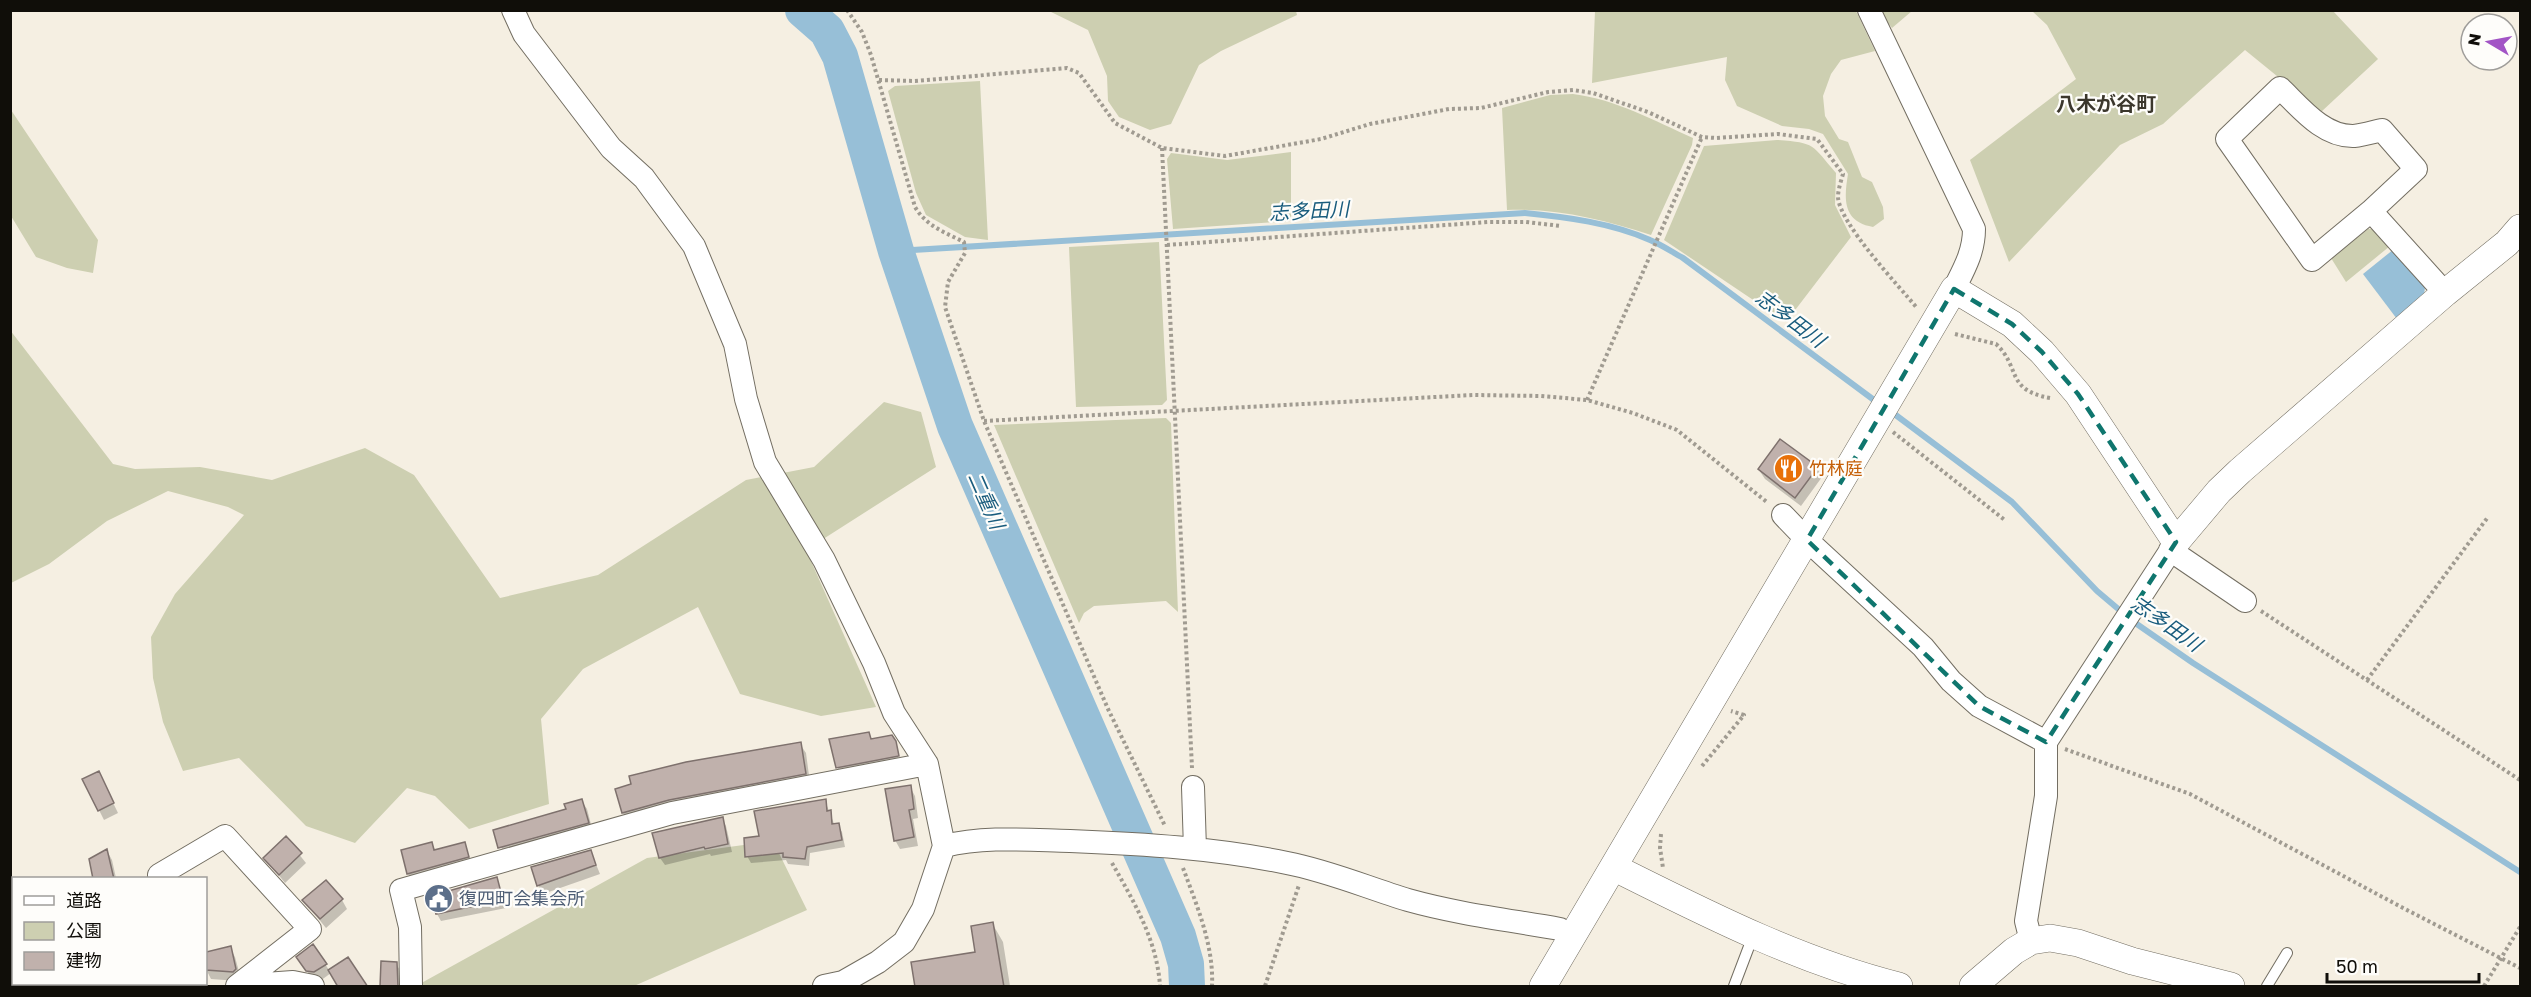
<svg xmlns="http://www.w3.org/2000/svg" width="2531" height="997" font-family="'Golos Text','Noto Sans JP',sans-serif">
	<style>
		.green { fill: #cdcfb1 }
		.water { fill: #97bfd7 }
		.shadow { fill: #0003 }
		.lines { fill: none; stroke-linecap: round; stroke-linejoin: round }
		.stream { stroke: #97bfd7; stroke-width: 6 }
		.river { stroke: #97bfd7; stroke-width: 36 }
		.building { fill: #c0b1ac; stroke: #7e716d; stroke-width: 1.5 }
		.service-casing { stroke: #736e62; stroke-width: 12 }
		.minor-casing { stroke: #736e62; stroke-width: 24 }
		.tertiary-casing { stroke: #736e62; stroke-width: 28 }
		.path { stroke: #a09b91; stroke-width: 4; stroke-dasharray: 3 3; stroke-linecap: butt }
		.service { stroke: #fff; stroke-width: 10 }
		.minor { stroke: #fff; stroke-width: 22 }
		.tertiary { stroke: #fff; stroke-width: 27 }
		.marked { fill: none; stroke: #0f766e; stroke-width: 4.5; stroke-dasharray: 12 8; stroke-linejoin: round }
		.labels { text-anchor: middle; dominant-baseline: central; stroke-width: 4.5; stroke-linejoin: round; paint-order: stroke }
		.food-label { font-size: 18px; fill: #c56008; stroke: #fefdfa; text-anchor: start }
		.service-label { font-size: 18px; fill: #4e5e75; stroke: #fefdfa; text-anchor: start }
		.neighbourhood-label { font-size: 20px; font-weight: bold; fill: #3b372c; stroke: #fefdfa }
		.water-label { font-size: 20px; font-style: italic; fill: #195c7d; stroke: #fefdfa }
	</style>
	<rect width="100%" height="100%" fill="#f5efe2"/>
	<path class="green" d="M 1296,11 L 1297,15 L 1221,51 L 1199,65 L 1171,124 L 1150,130 L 1119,117 L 1108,101 L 1107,76 L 1088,30 L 1049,11 Z
		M 1595,11 L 1856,11 L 1875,51 L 1841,60 L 1831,74 L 1823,96 L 1825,116 L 1839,139 L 1848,142 L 1862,177 L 1872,182 L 1883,207 L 1884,219 L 1873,227 C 1842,222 1844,198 1848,174 L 1823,134 L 1809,129 L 1782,126 L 1737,106 L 1725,80 L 1727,57 L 1592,83 Z
		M 1879,11 L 1912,11 L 1892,28 Z
		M 2032,11 L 2333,11 L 2378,59 L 2321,112 L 2245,50 L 2163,124 L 2120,145 L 2009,262 L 1970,160 L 2076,79 L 2047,25 Z
		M 980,81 L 988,240 L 965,237 L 926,215 L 916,193 L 888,91 L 895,86 Z
		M 1573,94 C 1615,99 1655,121 1693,138 L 1692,145 L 1651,235 C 1604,220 1557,208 1507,210 L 1502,108 L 1550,95 Z
		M 11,110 L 98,240 L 93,273 L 67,268 L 36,257 L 11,216 Z
		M 1777,140 C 1816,143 1811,144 1836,173 L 1835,205 L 1851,237 L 1786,322 L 1664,240 L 1704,146 Z
		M 1291,152 L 1291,221 L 1173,229 L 1167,159 L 1171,153 L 1227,160 Z
		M 2368,229 L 2375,229 L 2390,246 L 2346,282 L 2331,258 Z
		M 1159,242 L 1167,400 L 1162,405 L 1076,407 L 1069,247 Z
		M 10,330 L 113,464 L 135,469 L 200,467 L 272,480 L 365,448 L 414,475 L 500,598 L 598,575 L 746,480 L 814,467 L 884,402 L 921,412 L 936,467 L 806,550 L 876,707 L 821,716 L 740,694 L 698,607 L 583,669 L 541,719 L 549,804 L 469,829 L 435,796 L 407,788 L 355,843 L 306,826 L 239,758 L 183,771 L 163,722 L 153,678 L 151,637 L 175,594 L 244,515 L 228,507 L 168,491 L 107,521 L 49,564 L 11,583 Z
		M 1166,418 L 1171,423 L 1178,612 L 1166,601 L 1094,606 L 1084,613 L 1079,623 L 994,425 Z
		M 773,841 L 807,910 L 634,986 L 416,986 L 647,858 Z"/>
	<path class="water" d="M 2394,249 L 2425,287 L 2423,305 L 2400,323 L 2363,274 Z"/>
	<path class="shadow" d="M 1780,441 L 1817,468 L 1822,477 L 1801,506 L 1765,479 L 1759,470 Z
		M 869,733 L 872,740 L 895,742 L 899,762 L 841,773 L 837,767 Z
		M 800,744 L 806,753 L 810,783 L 629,822 L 623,813 Z
		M 84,780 L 103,782 L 118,813 L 104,820 Z
		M 910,787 L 915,796 L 918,818 L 913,819 L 918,846 L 900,849 L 895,840 Z
		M 581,800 L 587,809 L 593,832 L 505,857 L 495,831 L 567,810 Z
		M 825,801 L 835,826 L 838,825 L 842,832 L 845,847 L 810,853 L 809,866 L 788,864 L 786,860 L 751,863 L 747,856 L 760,838 Z
		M 722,819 L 726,826 L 732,852 L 711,856 L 710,854 L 665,865 L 660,858 Z
		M 286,838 L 306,863 L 285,883 L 265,858 Z
		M 432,844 L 436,851 L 464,844 L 473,866 L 414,883 L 408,874 L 403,851 Z
		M 107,851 L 112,860 L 116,878 L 95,878 Z
		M 591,852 L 600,874 L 543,894 L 538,885 Z
		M 496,879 L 506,908 L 441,921 L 437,914 Z
		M 342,900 L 347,909 L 326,928 L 304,901 Z
		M 992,923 L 1003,942 L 1010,986 L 917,986 L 977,953 Z
		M 230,948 L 235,957 L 241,979 L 238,981 L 211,979 L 206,969 L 206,953 Z
		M 325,964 L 331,973 L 320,981 L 313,980 L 304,966 Z
		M 396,964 L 402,973 L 402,986 L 381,986 Z"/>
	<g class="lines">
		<path class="stream" d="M 896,251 L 1525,213 C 1566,217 1612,223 1650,240 C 1662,245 1672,252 1683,258 L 1878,403
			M 1889,410 L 2012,502 L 2097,591 L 2123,613
			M 2131,620 L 2193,663 L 2520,872"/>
		<path class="river" d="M 803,10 L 827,31 L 840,56 L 896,251 L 955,426 L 1178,936 L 1186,964 L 1187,986"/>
	</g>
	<path class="building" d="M 1780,439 L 1818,467 L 1795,498 L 1758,469 Z
		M 869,732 L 871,739 L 892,735 L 896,741 L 899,756 L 836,768 L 829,739 Z
		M 801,742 L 806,774 L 669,800 L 622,813 L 615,789 L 631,784 L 629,776 L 686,762 Z
		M 99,771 L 114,803 L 98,811 L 82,779 Z
		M 911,785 L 914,809 L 909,810 L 914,837 L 894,841 L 885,789 Z
		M 582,799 L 589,823 L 498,848 L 493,830 L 566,809 L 564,804 Z
		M 826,799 L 827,811 L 831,810 L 832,824 L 839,823 L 842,840 L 807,847 L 805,859 L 783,857 L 783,853 L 745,857 L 744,838 L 759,836 L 754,811 Z
		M 723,817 L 728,844 L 705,849 L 704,847 L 659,858 L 652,833 Z
		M 286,836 L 302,853 L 279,875 L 263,858 Z
		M 432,842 L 434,850 L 465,842 L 469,857 L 407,874 L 401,850 Z
		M 107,849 L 114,879 L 93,879 L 89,859 Z
		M 591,850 L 596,865 L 537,886 L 531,867 Z
		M 497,877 L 503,900 L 436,914 L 431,896 Z
		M 326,880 L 343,899 L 320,919 L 302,900 Z
		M 993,922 L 1004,987 L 915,987 L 911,962 L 975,952 L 971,926 Z
		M 313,944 L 327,964 L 314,972 L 306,971 L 296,957 Z
		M 231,946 L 236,969 L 233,972 L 206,970 L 206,952 Z
		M 348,957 L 368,987 L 338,987 L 328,970 Z
		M 381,961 L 397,962 L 398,987 L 380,987 Z"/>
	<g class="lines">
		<defs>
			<path id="service" d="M 1734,986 L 1753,936
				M 2267,986 L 2287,953"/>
			<path id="minor" d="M 513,10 L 524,34 L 611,148 L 644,178 L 694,246 L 735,344 L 746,399 L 765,462 L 824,560 L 874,663 L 894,713 L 927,764 L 944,846 L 923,909 L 904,942 L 878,962 L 843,982 L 824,986
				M 1869,10 L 1974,229 C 1974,252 1964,269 1954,289
				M 2371,211 L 2416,169 L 2382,130 C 2373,132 2363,135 2354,136 C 2323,137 2300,107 2280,88 L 2227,139 L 2312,260 L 2371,211 L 2445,293
				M 1783,515 L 1807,540 L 1923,647 L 1951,681 L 1979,706 L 2046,742
				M 2170,550 L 2245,601
				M 1193,787 L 1195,849
				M 944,846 C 985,836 1028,840 1070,841 C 1143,844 1216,848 1287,863 C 1329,871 1368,888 1408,900 C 1458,914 1509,920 1560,929 L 1573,937
				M 160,878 L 159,875 L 225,836 L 310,929 L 237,986
				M 2031,941 L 2026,921 L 2046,796 L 2046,742 L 2176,542
				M 185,984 L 185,986
				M 237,986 L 293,982 L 313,986
				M 411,986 L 410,927 L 401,890 L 672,813 L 927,764"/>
			<path id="tertiary" d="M 1627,874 C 1715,918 1803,962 1899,986
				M 1543,986 L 1954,289 L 2012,324 L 2042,352 L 2078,394 L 2176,542 L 2219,491 L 2240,471 L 2445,293 L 2507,243 L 2520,228
				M 1973,986 L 2014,951 L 2031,941 L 2050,938 L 2078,943 L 2132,961 L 2231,986"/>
		</defs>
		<use href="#service" class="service-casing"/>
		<use href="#minor" class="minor-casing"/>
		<use href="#tertiary" class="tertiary-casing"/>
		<path class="path" d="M 847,10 L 862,32 L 871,55 L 915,207 C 926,226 946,233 964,242 L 965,253 L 948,282 L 945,307 L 984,421 L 1108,709 L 1165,826
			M 879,80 L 915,81 L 1067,68 L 1079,73 L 1115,123 L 1162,148 L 1225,156 L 1321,139 L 1370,124 L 1449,109 L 1481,108 L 1548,92 L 1573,90 L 1593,93 L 1648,112 L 1702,137 L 1716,138 L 1778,134 L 1817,139 L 1843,174 C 1841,181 1838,190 1838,197 C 1839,223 1899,286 1917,308
			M 1162,148 L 1192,768
			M 1167,245 L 1488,222 L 1526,222 L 1561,226
			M 1955,334 L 1996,344 C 2021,367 2005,390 2050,398
			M 1587,400 L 1702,137
			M 984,421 L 1473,395 L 1541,396 L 1587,400 L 1633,413 L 1677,430 L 1768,503
			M 1893,432 L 2006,521
			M 2261,611 L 2520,780
			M 2367,680 L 2488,517
			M 2065,749 L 2190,794 L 2405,909 L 2520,968
			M 1702,766 L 1744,715 L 1731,711
			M 1661,834 L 1660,848 L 1663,868
			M 1112,863 C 1134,902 1157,940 1160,986
			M 1183,868 C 1197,906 1214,946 1212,986
			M 1265,986 L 1299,885
			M 2484,986 L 2520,927"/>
		<use href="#service" class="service"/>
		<use href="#minor" class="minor"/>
		<use href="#tertiary" class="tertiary"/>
	</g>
	<path class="marked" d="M 1954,289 L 2012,324 L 2042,352 L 2078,394 L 2176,542 L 2046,742 L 1979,706 L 1807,540 Z"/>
	<defs>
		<symbol id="restaurant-disc" viewBox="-11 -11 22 22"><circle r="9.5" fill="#e8710a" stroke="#fefdfa"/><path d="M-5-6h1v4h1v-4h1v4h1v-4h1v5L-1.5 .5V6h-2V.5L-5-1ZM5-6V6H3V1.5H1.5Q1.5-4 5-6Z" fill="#fff"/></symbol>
		<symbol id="civic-disc" viewBox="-11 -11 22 22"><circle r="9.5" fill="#5c6f8a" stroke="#fefdfa"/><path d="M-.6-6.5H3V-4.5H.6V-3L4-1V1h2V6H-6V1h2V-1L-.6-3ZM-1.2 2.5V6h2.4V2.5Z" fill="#fff"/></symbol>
	</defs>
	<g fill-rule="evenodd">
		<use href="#restaurant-disc" x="1772" y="452" width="33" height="33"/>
		<use href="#civic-disc" x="422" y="882" width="33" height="33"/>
	</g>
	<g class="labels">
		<g class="food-label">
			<text x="1809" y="468">竹林庭</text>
		</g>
		<g class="service-label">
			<text x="459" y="898">復四町会集会所</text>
		</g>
		<g class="neighbourhood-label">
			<text x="2106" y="103">八木が谷町</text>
		</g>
		<g class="water-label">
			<text transform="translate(1309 210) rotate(-3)">志多田川</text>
			<text transform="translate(1791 318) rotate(37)">志多田川</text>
			<text transform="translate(987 500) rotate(66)">二重川</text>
			<text transform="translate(2167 623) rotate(35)">志多田川</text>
		</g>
	</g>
	<rect width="2531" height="997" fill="none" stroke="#100e09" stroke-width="24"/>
	<rect x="12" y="877" width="195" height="108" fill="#fefdfa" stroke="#9f9d9a" stroke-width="1.5"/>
	<rect x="24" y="896" width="30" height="9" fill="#ffffff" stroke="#9f9d9a" stroke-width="1.5"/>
	<text x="66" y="907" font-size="18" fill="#100e09">道路</text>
	<rect x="24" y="922" width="30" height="18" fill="#cdcfb1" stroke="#9f9d9a" stroke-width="1.5"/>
	<text x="66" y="937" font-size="18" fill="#100e09">公園</text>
	<rect x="24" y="952" width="30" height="18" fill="#c0b1ac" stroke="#9f9d9a" stroke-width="1.5"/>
	<text x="66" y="967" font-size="18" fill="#100e09">建物</text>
	<g transform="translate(2489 42) rotate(280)"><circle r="28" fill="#fefdfa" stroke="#9f9d9a" stroke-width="1.5"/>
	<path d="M0-4.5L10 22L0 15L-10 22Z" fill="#a254c5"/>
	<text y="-9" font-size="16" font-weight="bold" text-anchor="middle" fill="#100e09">N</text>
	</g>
	<path d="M2327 973v9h152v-9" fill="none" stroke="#100e09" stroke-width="3"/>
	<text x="2336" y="973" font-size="18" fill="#100e09" stroke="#fefdfa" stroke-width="4.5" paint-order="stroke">50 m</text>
</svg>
